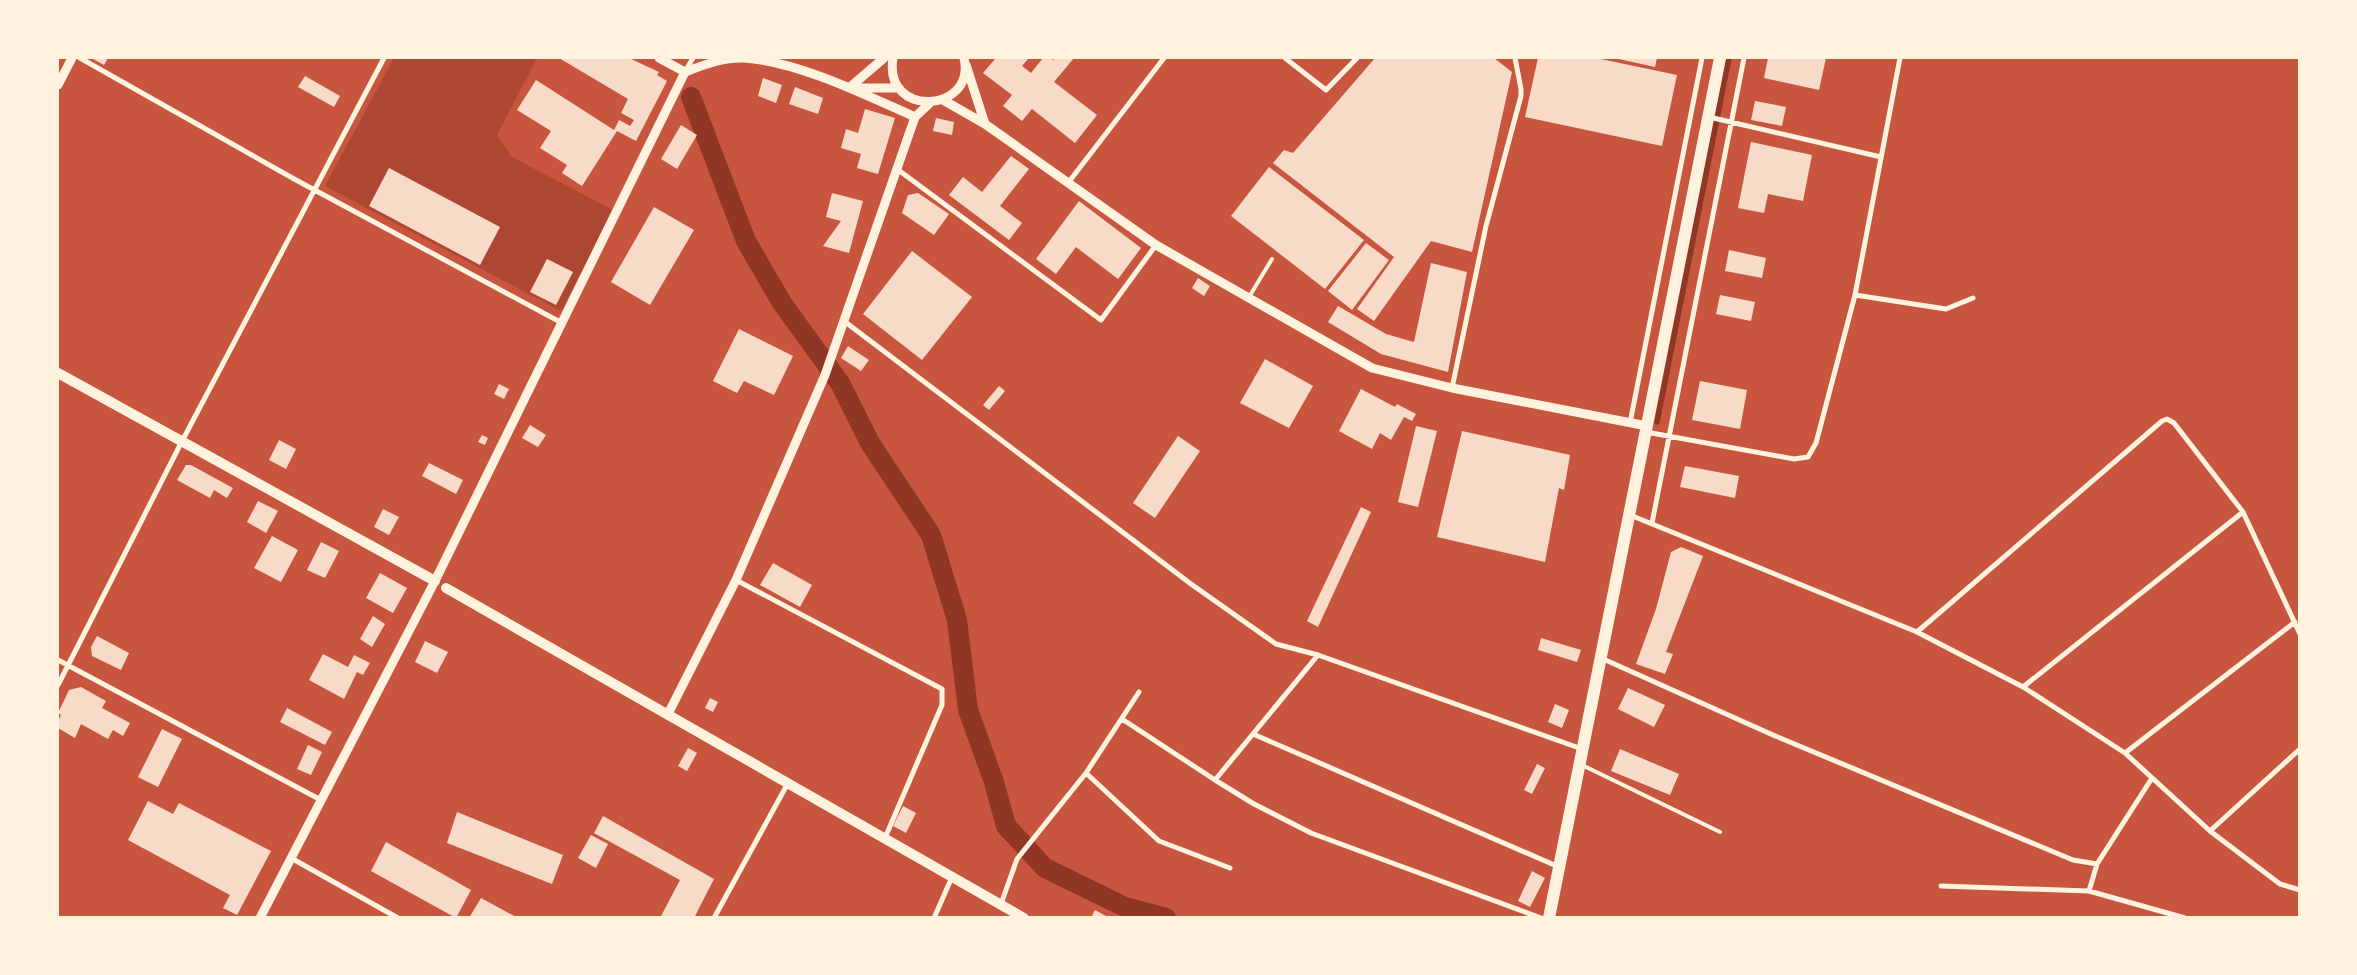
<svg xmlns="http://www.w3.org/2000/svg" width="2357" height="975" font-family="Overpass,sans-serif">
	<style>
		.green { fill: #ae4732 }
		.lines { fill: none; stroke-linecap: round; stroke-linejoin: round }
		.stream { stroke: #8f3625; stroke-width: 5.5 }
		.canal { stroke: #8f3625; stroke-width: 20 }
		.building { fill: #f7dbc8 }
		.service { stroke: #fff3e0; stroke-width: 4 }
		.minor { stroke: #fff3e0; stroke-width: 5 }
		.tertiary { stroke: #fff3e0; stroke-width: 9 }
		.secondary { stroke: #fff3e0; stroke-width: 10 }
		.primary { stroke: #fff3e0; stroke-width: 12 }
	</style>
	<rect width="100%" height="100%" fill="#c8553d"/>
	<path class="green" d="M 394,58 L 537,58 L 497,135 L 512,157 L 613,210 L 561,311 L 325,186 Z"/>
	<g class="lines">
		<path class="stream" d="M 1657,422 L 1729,58"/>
		<path class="canal" d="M 691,97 L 746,241 L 782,303 L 840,383 L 870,443 L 931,535 L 957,620 L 968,710 L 994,782 L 1006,826 L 1045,868 L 1125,907 L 1166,918"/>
	</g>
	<path class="building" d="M 91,58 L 108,58 L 104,65 Z
		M 559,58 L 629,58 L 659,72 L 657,75 L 667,81 L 636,141 L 617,131 L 582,186 L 562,173 L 567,165 L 540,148 L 551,131 L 517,110 L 536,80 L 614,130 L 619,120 L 630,126 L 634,120 L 621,113 L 628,99 Z
		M 993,58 L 1029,58 L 1022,66 L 1031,73 L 1043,58 L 1050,58 L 1053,60 L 1056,58 L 1074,58 L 1054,82 L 1097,115 L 1075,143 L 1032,109 L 1022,121 L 1003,106 L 1012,95 L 983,73 L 995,59 Z
		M 1375,58 L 1494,58 L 1512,72 L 1472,252 L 1431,241 L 1374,321 L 1357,309 L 1394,257 L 1273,163 L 1284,150 L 1293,153 Z
		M 1538,58 L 1596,58 L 1677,75 L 1662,146 L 1525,117 Z
		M 1614,58 L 1657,58 L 1655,67 Z
		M 1768,58 L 1826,58 L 1819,90 L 1764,78 Z
		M 305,76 L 340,96 L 334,107 L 298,87 Z
		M 763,78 L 782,85 L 776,103 L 758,96 Z
		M 795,87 L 823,98 L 818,114 L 789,104 Z
		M 1755,101 L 1786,107 L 1782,126 L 1751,120 Z
		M 865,109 L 895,118 L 878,174 L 857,168 L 861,154 L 841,148 L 846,129 L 858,133 Z
		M 936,118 L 954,122 L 952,135 L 933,131 Z
		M 681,125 L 697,135 L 677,169 L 661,159 Z
		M 1751,142 L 1812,155 L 1803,201 L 1768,194 L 1764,213 L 1738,208 Z
		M 1011,156 L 1029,169 L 1000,206 L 1022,223 L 1009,240 L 949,195 L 963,177 L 982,192 Z
		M 1269,167 L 1364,240 L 1325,289 L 1231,216 Z
		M 389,168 L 500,227 L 480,265 L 369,206 Z
		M 832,193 L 863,201 L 849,253 L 823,246 L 841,221 L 826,217 Z
		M 918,193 L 949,214 L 934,235 L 902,213 L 908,195 Z
		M 1079,201 L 1141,248 L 1118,279 L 1076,247 L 1056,274 L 1036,259 Z
		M 654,207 L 694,230 L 650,305 L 611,282 Z
		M 1366,243 L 1389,260 L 1352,310 L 1328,291 Z
		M 1729,250 L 1766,258 L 1762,278 L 1725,271 Z
		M 912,251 L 972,297 L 922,360 L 863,314 Z
		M 547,259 L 573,272 L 556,305 L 530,292 Z
		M 1431,263 L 1467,272 L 1448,372 L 1381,354 L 1328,322 L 1338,306 L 1386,334 L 1414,342 Z
		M 1198,278 L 1210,286 L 1204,296 L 1192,288 Z
		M 1720,295 L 1755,302 L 1751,321 L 1716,314 Z
		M 739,329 L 793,356 L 774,395 L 744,381 L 737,393 L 713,381 Z
		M 848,346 L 869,360 L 861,371 L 841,358 Z
		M 1265,359 L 1313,386 L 1289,428 L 1240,403 Z
		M 1700,381 L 1747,390 L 1740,429 L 1692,420 Z
		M 499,384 L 509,389 L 504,399 L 494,394 Z
		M 999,386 L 1005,391 L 989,410 L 983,405 Z
		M 1361,389 L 1395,407 L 1397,404 L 1416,414 L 1412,421 L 1404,417 L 1391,440 L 1380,433 L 1372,449 L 1339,431 Z
		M 530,425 L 546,435 L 538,447 L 522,438 Z
		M 1416,426 L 1437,431 L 1418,507 L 1398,502 Z
		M 1462,431 L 1570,455 L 1564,490 L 1559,488 L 1545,562 L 1437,537 Z
		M 482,435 L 488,438 L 485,445 L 478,442 Z
		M 1178,436 L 1200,451 L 1155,518 L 1133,503 Z
		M 279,440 L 296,449 L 286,469 L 269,460 Z
		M 429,463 L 463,480 L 456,494 L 422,476 Z
		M 186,465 L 191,465 L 233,488 L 227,498 L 214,490 L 210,498 L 177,480 Z
		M 1685,466 L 1739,476 L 1735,498 L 1680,487 Z
		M 258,501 L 278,511 L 266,533 L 247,522 Z
		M 1361,507 L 1371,512 L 1318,627 L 1307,621 Z
		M 383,509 L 399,517 L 389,535 L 374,527 Z
		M 272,536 L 298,550 L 281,582 L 254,568 Z
		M 321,542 L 339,551 L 325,578 L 307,570 Z
		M 1681,547 L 1703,556 L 1666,652 L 1673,654 L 1665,674 L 1636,664 L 1656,609 L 1671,552 Z
		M 773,563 L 812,585 L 800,607 L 760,585 Z
		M 380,573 L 407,588 L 393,613 L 366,598 Z
		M 373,616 L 385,624 L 372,647 L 360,639 Z
		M 97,636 L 129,653 L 121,670 L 92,656 L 91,647 Z
		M 1541,638 L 1581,650 L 1577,662 L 1538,650 Z
		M 425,641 L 448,652 L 437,673 L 415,662 Z
		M 323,654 L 348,667 L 354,655 L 370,663 L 363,675 L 357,672 L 344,699 L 309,680 Z
		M 81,687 L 106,701 L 102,708 L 130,723 L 123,736 L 113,730 L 108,739 L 81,724 L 75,738 L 58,728 L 58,721 L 61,715 L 58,713 L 69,690 Z
		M 1628,688 L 1665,705 L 1654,727 L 1618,709 Z
		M 710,698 L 718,702 L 713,712 L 705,708 Z
		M 1555,704 L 1569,710 L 1562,728 L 1548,722 Z
		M 287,708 L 332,732 L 325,745 L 280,722 Z
		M 162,729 L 182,739 L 158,787 L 138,777 Z
		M 308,745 L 322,752 L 311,775 L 297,769 Z
		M 688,748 L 697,753 L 687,771 L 678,766 Z
		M 1620,749 L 1679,774 L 1670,795 L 1611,771 Z
		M 1537,764 L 1545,768 L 1532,794 L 1524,790 Z
		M 148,801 L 173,814 L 179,803 L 271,851 L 237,915 L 223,908 L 230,895 L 128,840 Z
		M 903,806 L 916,813 L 906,833 L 893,826 Z
		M 457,812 L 563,855 L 552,884 L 447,843 Z
		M 603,816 L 714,879 L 694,918 L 660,918 L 680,880 L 594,833 Z
		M 591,835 L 608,844 L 596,868 L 578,858 Z
		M 386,842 L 471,890 L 456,918 L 371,871 Z
		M 1532,871 L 1545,878 L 1530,907 L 1518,901 Z
		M 481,898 L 518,918 L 469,918 Z
		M 1095,910 L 1106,916 L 1105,918 L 1091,918 Z"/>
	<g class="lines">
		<path class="service" d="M 1249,297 L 1272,259
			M 1582,765 L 1720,832"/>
		<path class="minor" d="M 80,58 L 296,180 L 562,323
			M 1285,58 L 1326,90 L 1357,58
			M 686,70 L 693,58
			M 1709,117 L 1881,157
			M 897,169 L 1101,320 L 1156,245
			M 1068,183 L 1164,58
			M 1855,295 L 1946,309 L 1973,298
			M 844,321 L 1191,584 L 1276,644 L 1318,655 L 1582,749
			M 1452,388 L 1486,226 L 1521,96 L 1521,89 L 1515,58
			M 1630,423 L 1702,58
			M 1646,432 L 1794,459 L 1808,457 L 1816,443 L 1855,295 L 1900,58
			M 1630,515 L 1917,632 L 2023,687 L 2125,753 L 2210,831 L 2280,884 L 2300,890
			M 1652,523 L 1744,58
			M 736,580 L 942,689 L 942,705 L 885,838
			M 1917,632 L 2162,421 L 2167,419 L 2174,423 L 2243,512 L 2300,634
			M 1601,658 L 1773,735 L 2073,860 L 2097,864
			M 58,660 L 321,800
			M 58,685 L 179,447 L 384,58
			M 2023,687 L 2243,512
			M 1122,719 L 1215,780 L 1318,655
			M 1253,734 L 1559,867
			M 2125,753 L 2295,622
			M 1086,773 L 1159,841 L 1230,868
			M 1215,780 L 1254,804 L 1311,833 L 1541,918
			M 2210,831 L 2300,749
			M 291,858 L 398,918
			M 1941,886 L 2089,891 L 2185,918
			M 2089,891 L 2097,864 L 2152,778
			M 1001,904 L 1017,859 L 1086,773 L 1139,692
			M 714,918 L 788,783
			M 934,918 L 952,877"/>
		<path class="tertiary" d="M 659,58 L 685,72 C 704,65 723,57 744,58 C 797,61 866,95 915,117
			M 893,58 C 883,119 977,113 964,58
			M 966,65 L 985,124
			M 58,85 L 72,58
			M 849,88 L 884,58
			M 854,88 L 899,88
			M 943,100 L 985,124 L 1156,245 L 1372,368 L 1452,388 L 1647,426
			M 668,714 L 736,580 L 825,375 L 915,117 L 931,102
			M 260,918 L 435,581 L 685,72"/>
		<path class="secondary" d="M 58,373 L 435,581
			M 446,588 L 1024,918"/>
		<path class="primary" d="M 1549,918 L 1720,58"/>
	</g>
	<rect width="2357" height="975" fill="none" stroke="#fff3e0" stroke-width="118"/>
</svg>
